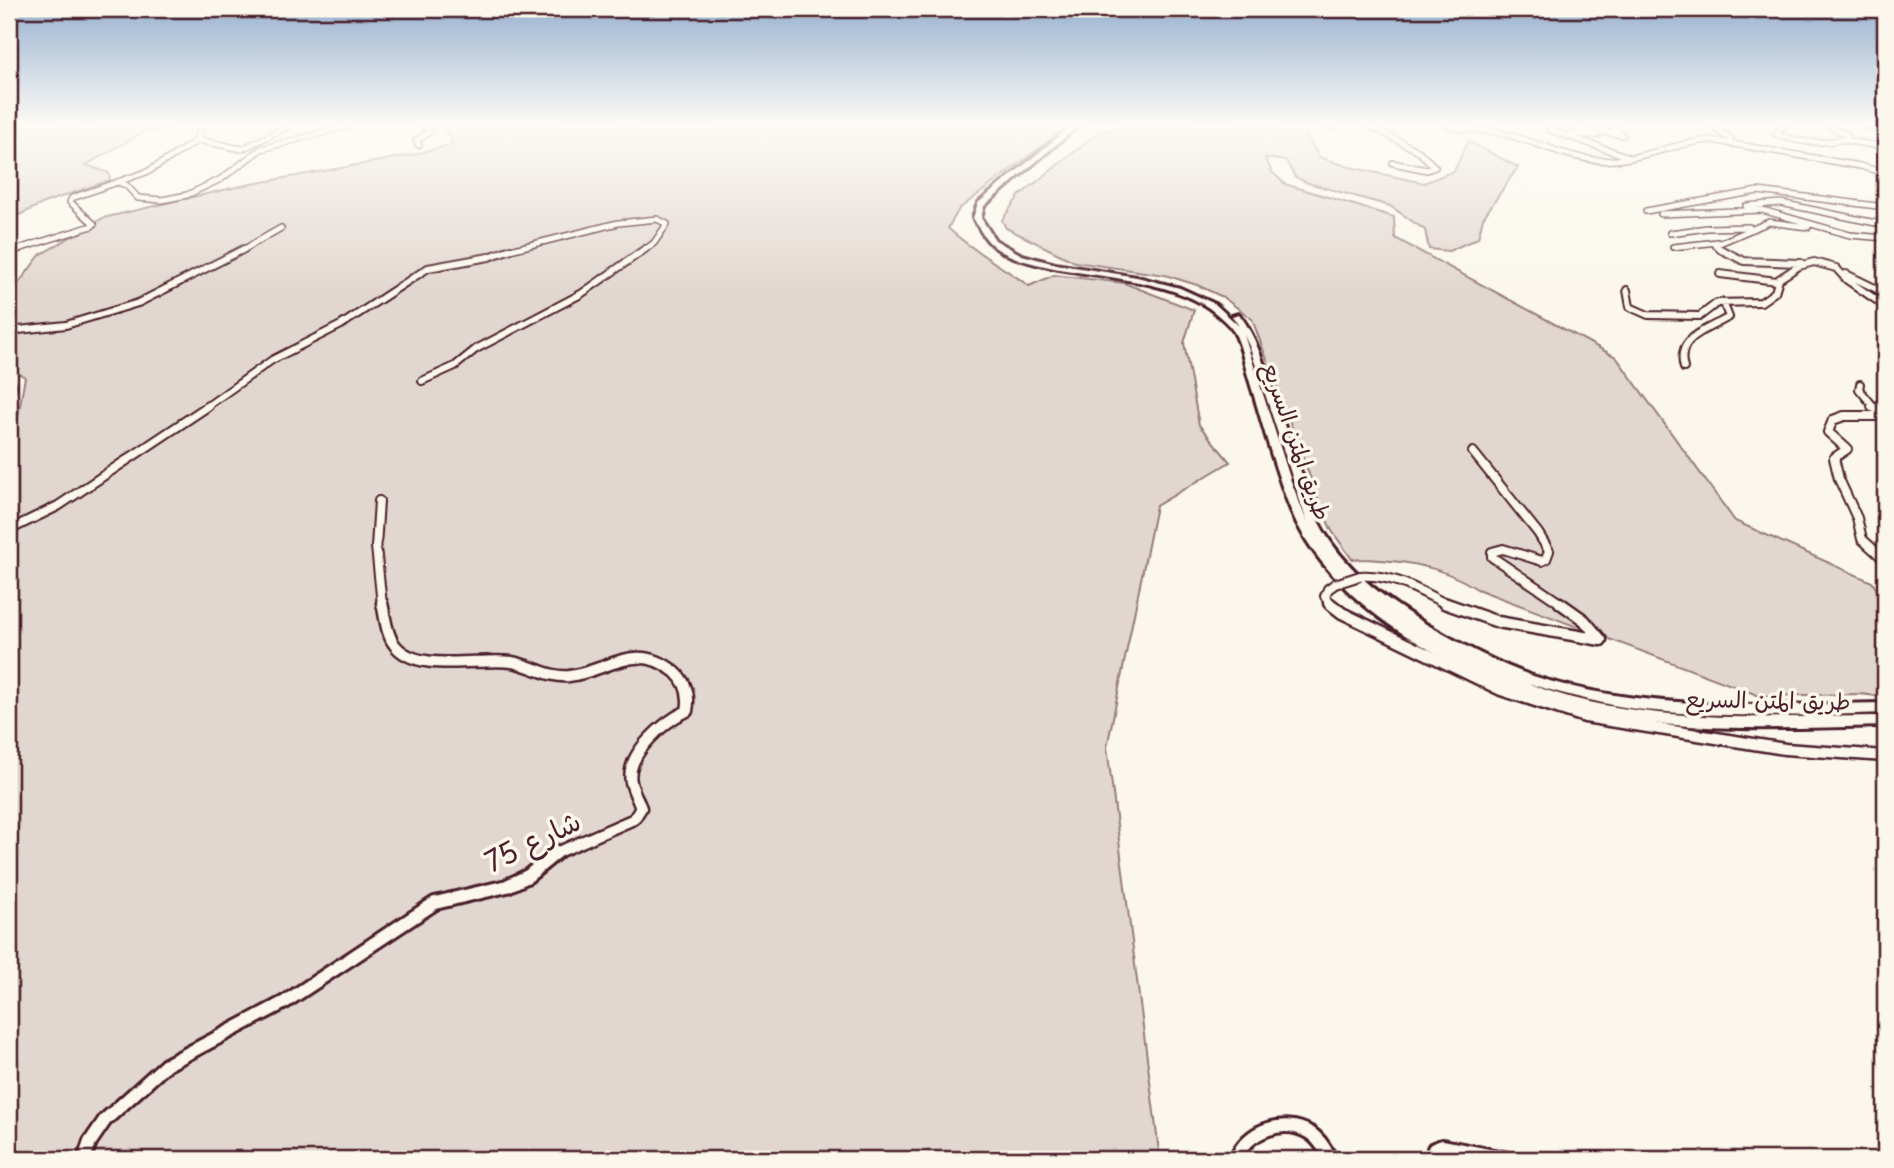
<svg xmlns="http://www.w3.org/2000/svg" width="1894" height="1168" font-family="'Playpen Sans','Playpen Sans Arabic',sans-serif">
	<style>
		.green { fill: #e2d7d0; stroke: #967b7e; stroke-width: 2 }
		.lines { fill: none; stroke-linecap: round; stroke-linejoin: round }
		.minor-far4-casing { stroke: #4a1f2b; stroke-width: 8 }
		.minor-far3-casing { stroke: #4a1f2b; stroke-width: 10 }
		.minor-far2-casing { stroke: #4a1f2b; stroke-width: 12 }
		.minor-far1-casing { stroke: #4a1f2b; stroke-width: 15 }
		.minor-casing { stroke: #4a1f2b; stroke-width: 18 }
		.major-casing { stroke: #4a1f2b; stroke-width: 6 }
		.highway-casing { stroke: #4a1f2b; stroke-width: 6 }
		.minor-far4 { stroke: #fbf7ec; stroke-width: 5 }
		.minor-far3 { stroke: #fbf7ec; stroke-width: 6 }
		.minor-far2 { stroke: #fbf7ec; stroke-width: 8 }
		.minor-far1 { stroke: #fbf7ec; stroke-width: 10 }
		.minor { stroke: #fbf7ec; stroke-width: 12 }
		.major { fill: #fbf7ec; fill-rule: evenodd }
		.highway { fill: #fbf7ec; fill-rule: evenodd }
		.minor-bridge-casing { stroke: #4a1f2b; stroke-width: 12; stroke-linecap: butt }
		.minor-bridge { stroke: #fbf7ec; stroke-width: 8 }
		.labels { text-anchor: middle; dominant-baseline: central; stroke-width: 7; stroke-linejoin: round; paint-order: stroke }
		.street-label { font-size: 23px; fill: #4a1f2b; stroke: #fbf7ec }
		.near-street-label { font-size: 28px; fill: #4a1f2b; stroke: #fbf7ec }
	</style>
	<rect width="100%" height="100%" fill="#fbf7ec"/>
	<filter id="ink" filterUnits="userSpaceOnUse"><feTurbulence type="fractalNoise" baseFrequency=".0143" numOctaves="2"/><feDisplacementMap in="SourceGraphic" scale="14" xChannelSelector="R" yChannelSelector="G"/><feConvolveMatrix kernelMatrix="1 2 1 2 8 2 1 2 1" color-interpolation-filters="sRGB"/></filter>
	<g filter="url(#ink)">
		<path class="green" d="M 9,126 L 180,126 L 142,133 L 86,165 L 109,173 L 110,180 L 46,202 L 9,220 Z
			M 443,126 L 1068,126 L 959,209 L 948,228 C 972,251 1002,266 1029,286 L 1054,275 L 1124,283 L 1194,310 L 1184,343 L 1199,425 L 1230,462 L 1156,506 L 1107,747 L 1160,1159 L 9,1159 L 9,438 L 15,433 L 25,377 L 9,368 L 9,296 L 40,255 L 103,218 L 241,186 L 413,155 L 453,144 Z
			M 1119,126 L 1301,126 L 1319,157 L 1349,167 L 1424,183 L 1454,171 L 1468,141 L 1518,167 L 1483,218 L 1478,238 L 1449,251 L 1429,249 L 1425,230 L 1390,206 L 1308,183 L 1295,177 L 1286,161 L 1265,158 L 1272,172 L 1285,184 L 1394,217 L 1395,238 L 1616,357 L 1735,521 L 1872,582 L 1885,603 L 1885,697 L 1860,694 L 1760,696 L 1477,589 C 1439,564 1396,559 1352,559 L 1332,531 L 1323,512 L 1252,319 L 1223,297 L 1197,285 L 1165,275 L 1075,262 L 1006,228 L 1002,220 L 1019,196 L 1098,133 Z"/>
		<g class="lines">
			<defs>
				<path id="minor-far4" d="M 1327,126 L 1335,126
					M 1370,126 L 1418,151 L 1435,167 L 1427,170 L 1393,163
					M 1448,126 C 1466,131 1484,129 1501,133 C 1540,142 1576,164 1616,160 C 1649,157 1678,142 1711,140 L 1860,166 L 1885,173
					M 1569,126 L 1598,135 L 1571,134
					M 1711,126 L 1731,139
					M 1783,126 L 1776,134 C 1799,143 1823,145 1847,138 L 1847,135 L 1830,126
					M 1550,130 L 1626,156
					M 1592,130 L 1623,135 L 1611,126
					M 198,140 L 242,149 L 289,126
					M 1843,140 L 1885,147
					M 419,145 L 416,141 L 431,131 L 423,126
					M 120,183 L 126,185 L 138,198 L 162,200 L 187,195 L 221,179 L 261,149 L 348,126
					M 1746,206 L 1781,203 L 1885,225
					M 1646,211 L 1758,191 L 1885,207
					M 1661,214 L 1762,210 L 1850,235 L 1885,238
					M 1670,233 L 1707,228 L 1749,227
					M 1673,247 L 1717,242
					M 12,251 L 92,226 L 94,224 L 70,202 L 72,198 L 149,171 L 195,142 L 202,126
					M 241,251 L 281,228
					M 506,251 L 618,223 L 657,219 L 667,224 L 654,243 L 643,251
					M 1722,251 L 1715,245 L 1769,222 L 1808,227"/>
				<path id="minor-far3" d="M 1720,249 L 1744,261 L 1801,263
					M 9,252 L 18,249
					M 1720,274 L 1777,281
					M 1846,274 L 1885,293
					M 1627,290 L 1630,307 L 1648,315 L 1700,316 L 1717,303 L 1761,302 L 1775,292 L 1779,279 L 1799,266 L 1814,262 L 1836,268 L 1847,280 L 1885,306
					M 9,331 L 66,325 L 138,303 L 244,249
					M 1684,368 C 1675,337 1707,330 1729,317 L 1723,302
					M 9,378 L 13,386 L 9,399
					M 422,381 L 455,366 L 476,349 L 581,294 L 645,249
					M 1860,384 L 1859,389 L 1874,407
					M 206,407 L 272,360 L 341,325 L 428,268 L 489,257 L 511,249"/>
				<path id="minor-far2" d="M 1872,406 L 1885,415
					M 1885,416 L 1844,416 L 1833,420 L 1828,432 L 1847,449 L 1834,458 L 1839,479 L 1857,518 L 1862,539 L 1885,560
					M 1473,452 L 1538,533 L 1549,551 L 1546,559 L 1542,561 L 1503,549 L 1492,552 L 1492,557 L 1563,605
					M 379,501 L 376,547 L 382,605
					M 9,530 L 58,506 L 208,406
					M 1360,576 C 1394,574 1418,590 1448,605
					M 1331,605 L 1325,596 L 1328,589 L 1335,584"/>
				<path id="minor-far1" d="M 382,603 C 385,615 386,634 394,644 C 416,675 480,657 512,662 C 531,665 549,678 569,676 C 609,671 636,640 675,672 C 687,683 690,696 687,711 C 665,721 625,754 631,782 C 633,791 638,800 641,808 L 634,819 L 554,854
					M 1329,603 L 1342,613 L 1501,690 L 1585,717 L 1785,749 L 1885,756
					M 1444,603 L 1498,622 L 1601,640 L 1584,620 L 1560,603"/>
				<path id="minor" d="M 84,1159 L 90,1142 L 105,1120 L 166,1065 L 285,1002 L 435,903 L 507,886 L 528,876 L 557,852
					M 1236,1159 C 1246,1131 1284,1117 1310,1133 C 1320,1139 1325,1150 1331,1159
					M 1432,1159 L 1434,1149 L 1442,1146 L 1509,1159"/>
				<path id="major" d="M 1865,126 L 1874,126 L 1885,130 L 1885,134 Z"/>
				<path id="highway" d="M 1071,126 L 1078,126 L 984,206 L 981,218 L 995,240 L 1022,255 L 1055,264 L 1137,277 L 1180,288 L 1215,304 L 1239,326 L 1232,316 L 1239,314 C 1256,336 1262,360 1271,386 C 1282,420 1294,453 1306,486 C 1311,501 1315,517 1323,530 C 1348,573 1391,604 1433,628 C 1465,646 1498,664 1533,676 C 1646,712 1768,705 1885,703 L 1885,713 C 1805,716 1724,718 1644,710 C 1605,705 1567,695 1529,684 C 1642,727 1767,716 1885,716 L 1885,726 C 1797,728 1707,732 1619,719 C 1543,707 1470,676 1405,635 C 1355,603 1309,559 1288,503 C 1272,461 1261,418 1248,376 C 1244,362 1241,344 1234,332 C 1229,324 1216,313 1209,308 C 1166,278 1087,277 1036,264 C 1021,260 1000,254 989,242 C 983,236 978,226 973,218 L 978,203 ZM 1244,335 L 1250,348 L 1307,522 L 1291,481 Z"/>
			</defs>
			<use href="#minor-far4" class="minor-far4-casing"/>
			<use href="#minor-far3" class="minor-far3-casing"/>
			<use href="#minor-far2" class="minor-far2-casing"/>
			<use href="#minor-far1" class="minor-far1-casing"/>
			<use href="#minor" class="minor-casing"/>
			<use href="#major" class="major-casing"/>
			<use href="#highway" class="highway-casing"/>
			<use href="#minor-far4" class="minor-far4"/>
			<use href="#minor-far3" class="minor-far3"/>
			<use href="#minor-far2" class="minor-far2"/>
			<use href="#minor-far1" class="minor-far1"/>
			<use href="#minor" class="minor"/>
			<use href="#major" class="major"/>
			<use href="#highway" class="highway"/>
			<defs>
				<path id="minor-bridge" d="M 1335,584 L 1360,576"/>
			</defs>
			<use href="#minor-bridge" class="minor-bridge-casing"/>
			<use href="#minor-bridge" class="minor-bridge"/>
		</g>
	</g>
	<linearGradient id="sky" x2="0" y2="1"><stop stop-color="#97b1cf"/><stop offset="0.43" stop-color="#fdfbf6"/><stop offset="1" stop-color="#fdfbf6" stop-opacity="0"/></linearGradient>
	<rect width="1894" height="290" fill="url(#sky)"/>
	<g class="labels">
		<g class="street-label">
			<text transform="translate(1298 441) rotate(71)">طريق المتن السريع</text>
			<text transform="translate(1768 699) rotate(1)">طريق المتن السريع</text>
		</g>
		<g class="near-street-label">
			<text transform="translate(532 840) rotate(-26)">شارع 75</text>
		</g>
	</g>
	<rect width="1894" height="1168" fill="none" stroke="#fbf7ec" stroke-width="35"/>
	<rect x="18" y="18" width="1859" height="1133" fill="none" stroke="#4a1f2b" stroke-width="2.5" filter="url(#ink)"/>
</svg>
